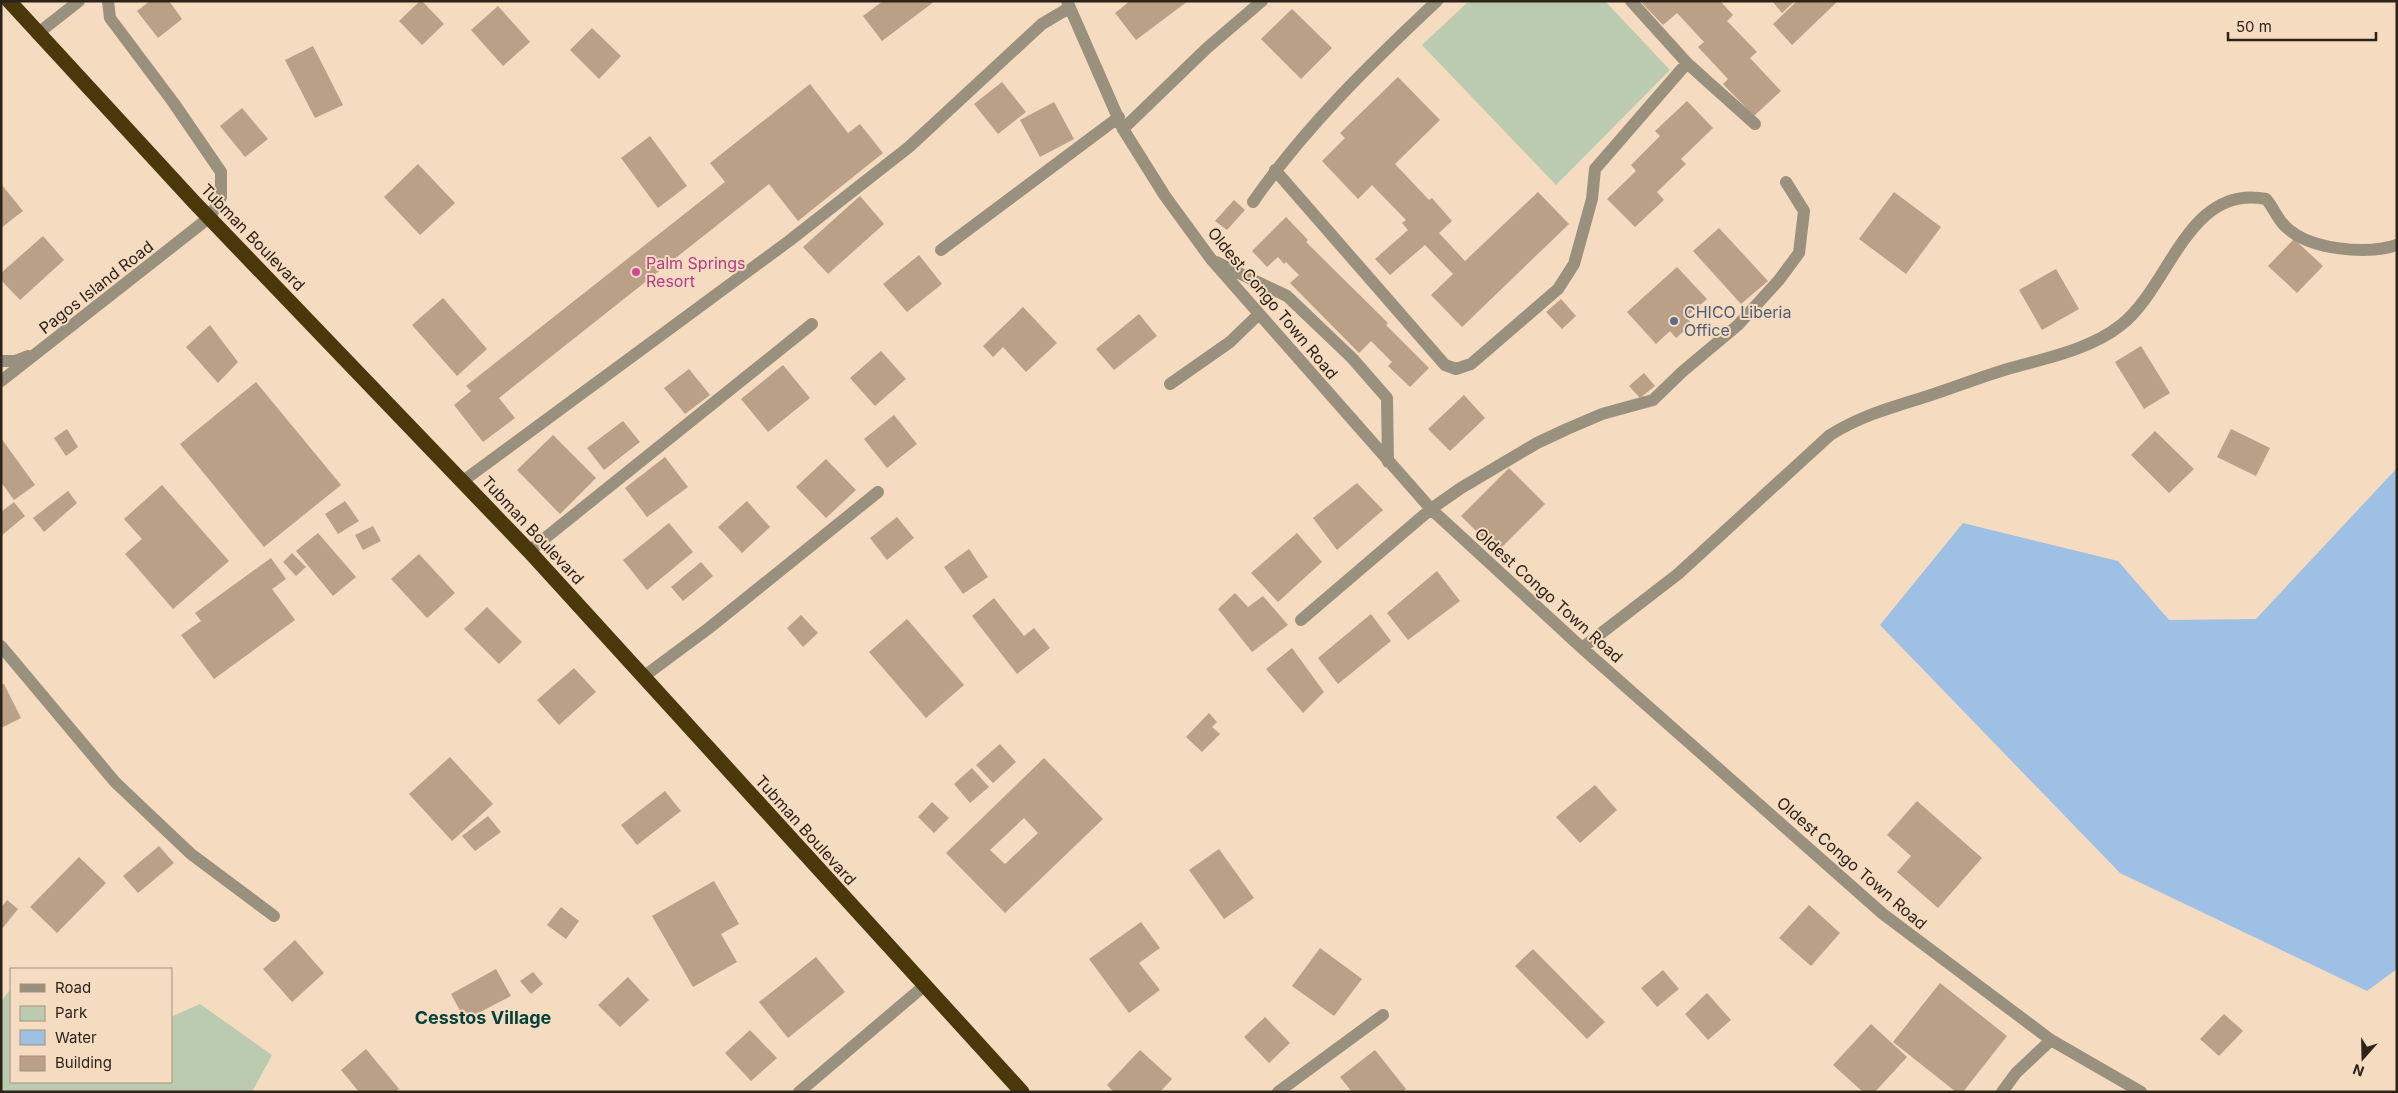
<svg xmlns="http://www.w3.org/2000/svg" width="2398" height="1093" font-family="Inter,sans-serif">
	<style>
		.green { fill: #bacbb0 }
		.water { fill: #9fc0e5 }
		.building { fill: #b9a086; fill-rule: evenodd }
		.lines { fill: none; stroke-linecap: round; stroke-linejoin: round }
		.minor { stroke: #99907d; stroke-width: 12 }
		.highway { stroke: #4a370a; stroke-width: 15 }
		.hotel-dot { fill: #d1479c; stroke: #f5dbc0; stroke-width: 2 }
		.service-dot { fill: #5c6f8a; stroke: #f5dbc0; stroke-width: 2 }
		.labels { text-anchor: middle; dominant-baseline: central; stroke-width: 4; stroke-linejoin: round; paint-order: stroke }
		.street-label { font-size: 16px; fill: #2d2319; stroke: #f5dbc0 }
		.hotel-label { font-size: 16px; fill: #b23c85; stroke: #f5dbc0; text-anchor: start }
		.service-label { font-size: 16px; fill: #4e5e75; stroke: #f5dbc0; text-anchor: start }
		.neighbourhood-label { font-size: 18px; font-weight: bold; fill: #02423a; stroke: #f5dbc0 }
	</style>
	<rect width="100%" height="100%" fill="#f5dbc0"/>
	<path class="green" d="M 1469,1 L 1605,1 L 1670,70 L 1556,185 L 1422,45 Z
		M 11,989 L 11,1082 L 171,1082 L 171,1017 L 200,1004 L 272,1055 L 252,1092 L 1,1092 L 1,1001 Z"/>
	<path class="water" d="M 2397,468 L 2397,969 L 2367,991 L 2120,873 L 1880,625 L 1963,523 L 2118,561 L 2169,620 L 2256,619 Z"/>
	<path class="building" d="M 150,1 L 169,1 L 182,19 L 158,38 L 137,11 Z
		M 420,1 L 422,1 L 444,24 L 422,45 L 399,21 Z
		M 883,1 L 935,1 L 882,41 L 863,16 Z
		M 1130,1 L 1188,1 L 1136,40 L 1115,13 Z
		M 1640,1 L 1720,1 L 1733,15 L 1727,21 L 1757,52 L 1750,58 L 1781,91 L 1754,116 L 1723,84 L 1728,79 L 1698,47 L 1704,42 L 1677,13 L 1663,25 Z
		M 1772,1 L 1795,1 L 1782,13 Z
		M 1797,1 L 1838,1 L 1792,45 L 1773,24 Z
		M 498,6 L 530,42 L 503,66 L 471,30 Z
		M 1292,9 L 1332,48 L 1301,79 L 1261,39 Z
		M 592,28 L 621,56 L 599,79 L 570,50 Z
		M 313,46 L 343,105 L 315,118 L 285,60 Z
		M 1398,77 L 1440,120 L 1395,164 L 1429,200 L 1432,198 L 1452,221 L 1439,233 L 1465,261 L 1538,192 L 1569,224 L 1462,327 L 1431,295 L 1453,274 L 1425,245 L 1390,275 L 1375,259 L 1408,230 L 1402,223 L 1406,220 L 1372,185 L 1358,199 L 1322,161 L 1345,138 L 1340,133 Z
		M 1002,82 L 1026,112 L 998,134 L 974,104 Z
		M 810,84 L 848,133 L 860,124 L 883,153 L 798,221 L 769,184 L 499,398 L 515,418 L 483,442 L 454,405 L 471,391 L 466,386 L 725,182 L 710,163 Z
		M 1687,101 L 1713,128 L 1681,159 L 1686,164 L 1657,192 L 1664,200 L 1635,227 L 1607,199 L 1636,171 L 1631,165 L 1660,136 L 1655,131 Z
		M 1054,102 L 1074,139 L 1040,157 L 1020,120 Z
		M 242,108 L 268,139 L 245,157 L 220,126 Z
		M 650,136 L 687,186 L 658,208 L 621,158 Z
		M 418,164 L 455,203 L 420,235 L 384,197 Z
		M 1,184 L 23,211 L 1,228 Z
		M 1894,192 L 1941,227 L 1906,274 L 1859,239 Z
		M 860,196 L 884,224 L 828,274 L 803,247 Z
		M 1234,200 L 1245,210 L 1227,230 L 1215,221 Z
		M 1286,217 L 1308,240 L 1306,242 L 1388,323 L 1386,325 L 1429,368 L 1410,387 L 1388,366 L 1392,362 L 1371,341 L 1359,353 L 1290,283 L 1299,275 L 1286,262 L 1284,264 L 1278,257 L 1267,267 L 1252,251 Z
		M 1719,228 L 1768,281 L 1741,304 L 1693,251 Z
		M 43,236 L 64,260 L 20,300 L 1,280 L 1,273 Z
		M 2294,239 L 2323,266 L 2297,293 L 2268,266 Z
		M 919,255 L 942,284 L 907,312 L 883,284 Z
		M 1677,267 L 1707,299 L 1686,317 L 1692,324 L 1676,338 L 1670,331 L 1656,344 L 1627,312 Z
		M 2056,269 L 2079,309 L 2042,330 L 2019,290 Z
		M 443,298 L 487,349 L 457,376 L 412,325 Z
		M 1561,299 L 1576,316 L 1562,329 L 1546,312 Z
		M 1023,307 L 1057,343 L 1026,372 L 1003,347 L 993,357 L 983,346 Z
		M 1139,314 L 1157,336 L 1114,370 L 1096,349 Z
		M 210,325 L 238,362 L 218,383 L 186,347 Z
		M 2141,346 L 2170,393 L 2144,409 L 2115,362 Z
		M 881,351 L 906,379 L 875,406 L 850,378 Z
		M 783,365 L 810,398 L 768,432 L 741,399 Z
		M 689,369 L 710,395 L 685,414 L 664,388 Z
		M 1644,373 L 1655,386 L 1640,398 L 1629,386 Z
		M 256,382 L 341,485 L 264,547 L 180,444 Z
		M 1464,395 L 1485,418 L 1450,451 L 1428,429 Z
		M 894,415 L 917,444 L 887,468 L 864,439 Z
		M 623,421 L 640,442 L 604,470 L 587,448 Z
		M 67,429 L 78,447 L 66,456 L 54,438 Z
		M 2231,429 L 2270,448 L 2256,476 L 2217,457 Z
		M 2155,431 L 2194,469 L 2169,493 L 2131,455 Z
		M 553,435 L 596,478 L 560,514 L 517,470 Z
		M 1,438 L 35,485 L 14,500 L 1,482 Z
		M 665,457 L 688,487 L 647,517 L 625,488 Z
		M 826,459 L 856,490 L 826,518 L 796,487 Z
		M 1509,468 L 1545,504 L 1497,552 L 1461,516 Z
		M 1357,483 L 1383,510 L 1337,550 L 1313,518 Z
		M 162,485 L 229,561 L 173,609 L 125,554 L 142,539 L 124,519 Z
		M 68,491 L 77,503 L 44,532 L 33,518 Z
		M 345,501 L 359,521 L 338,534 L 325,514 Z
		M 747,501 L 770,527 L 742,553 L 718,527 Z
		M 14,502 L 25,516 L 1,536 L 1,512 Z
		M 897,517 L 914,538 L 887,560 L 870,538 Z
		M 669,523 L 693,552 L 647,590 L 623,560 Z
		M 373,526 L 381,541 L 363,550 L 355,535 Z
		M 318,533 L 356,577 L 333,596 L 296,551 Z
		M 1297,533 L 1322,562 L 1278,602 L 1251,573 Z
		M 969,549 L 988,577 L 963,594 L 944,567 Z
		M 292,553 L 306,567 L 296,576 L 283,562 Z
		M 419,554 L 455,593 L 427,618 L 391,579 Z
		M 271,558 L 286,579 L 272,589 L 295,620 L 214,679 L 181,635 L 201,621 L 195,613 Z
		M 701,562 L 713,576 L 683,601 L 671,587 Z
		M 1437,571 L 1460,601 L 1408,640 L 1387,613 Z
		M 1235,593 L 1248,607 L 1263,596 L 1288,625 L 1252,652 L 1218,609 Z
		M 994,598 L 1024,636 L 1034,628 L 1050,648 L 1017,674 L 972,616 Z
		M 487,607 L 522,642 L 499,664 L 464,629 Z
		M 1371,614 L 1391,641 L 1338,684 L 1318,658 Z
		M 801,615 L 818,633 L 803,647 L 787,628 Z
		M 907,619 L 964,685 L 926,718 L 869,652 Z
		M 1292,648 L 1324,692 L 1303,713 L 1266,669 Z
		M 574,668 L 596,692 L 559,725 L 537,700 Z
		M 4,684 L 21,718 L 1,728 L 1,685 Z
		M 1209,713 L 1217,722 L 1212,727 L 1220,734 L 1202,752 L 1186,737 Z
		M 1000,744 L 1016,762 L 993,783 L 976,765 Z
		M 450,757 L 493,804 L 452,841 L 409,794 Z
		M 1044,758 L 1103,819 L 1005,913 L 946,853 ZM 1024,818 L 1038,833 L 1005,864 L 990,850 Z
		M 972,768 L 989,787 L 970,803 L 954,784 Z
		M 1595,785 L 1617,810 L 1580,843 L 1556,817 Z
		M 665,791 L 681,811 L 637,845 L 621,825 Z
		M 1917,801 L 1982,858 L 1938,908 L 1897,872 L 1911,856 L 1887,835 Z
		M 932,802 L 949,818 L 934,833 L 918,817 Z
		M 488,816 L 501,832 L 475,851 L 462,836 Z
		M 159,846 L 174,863 L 138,893 L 123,876 Z
		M 1219,849 L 1254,898 L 1224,919 L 1189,870 Z
		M 79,857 L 106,883 L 57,933 L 30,907 Z
		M 714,881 L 739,924 L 721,934 L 737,962 L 693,987 L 652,916 Z
		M 7,900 L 18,909 L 1,930 L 1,908 Z
		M 1809,905 L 1840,933 L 1811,966 L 1779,938 Z
		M 561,907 L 579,921 L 566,939 L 547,925 Z
		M 1141,922 L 1160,948 L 1139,963 L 1160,990 L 1129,1013 L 1089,959 Z
		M 295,940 L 324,973 L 292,1002 L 263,969 Z
		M 1320,948 L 1362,979 L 1334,1016 L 1292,986 Z
		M 1533,949 L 1605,1022 L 1587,1039 L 1515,966 Z
		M 816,957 L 845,992 L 788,1038 L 759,1002 Z
		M 496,969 L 511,996 L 465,1020 L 451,994 Z
		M 1663,970 L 1679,989 L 1657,1007 L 1641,988 Z
		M 533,972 L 543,984 L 531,994 L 520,981 Z
		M 628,977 L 649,1000 L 620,1027 L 598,1005 Z
		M 1940,983 L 2007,1036 L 1963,1092 L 1956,1092 L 1893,1042 Z
		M 1707,993 L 1731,1020 L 1708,1040 L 1685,1014 Z
		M 2224,1014 L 2243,1031 L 2219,1056 L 2200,1039 Z
		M 1265,1017 L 1290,1043 L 1269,1063 L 1244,1037 Z
		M 1871,1024 L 1907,1057 L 1875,1092 L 1863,1092 L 1833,1065 Z
		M 750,1030 L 777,1058 L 751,1081 L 725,1053 Z
		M 366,1049 L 399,1089 L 395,1092 L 359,1092 L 341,1070 Z
		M 1140,1050 L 1172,1079 L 1160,1092 L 1114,1092 L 1107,1085 Z
		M 1375,1050 L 1406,1089 L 1403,1092 L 1352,1092 L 1340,1077 Z"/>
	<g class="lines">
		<path class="minor" d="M 1067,1 L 1123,129 L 1165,196 L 1211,259 L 1431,509 L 1582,648 L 1883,914 L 2051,1040 L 2141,1092
			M 1631,1 L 1687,63 L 1755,124
			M 37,34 L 79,1
			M 1123,129 L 1207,48 L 1262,1
			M 1275,170 L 1445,365 L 1456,369 L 1471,364 L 1558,289 L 1574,264 L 1592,199 L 1595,169 L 1687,63
			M 1253,202 C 1305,127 1371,63 1437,1
			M 941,250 L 1119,117
			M 1216,262 L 1287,296 L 1352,358 L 1387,398 L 1388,462
			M 1,361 L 15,361 L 28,356
			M 1,381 L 210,217 L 221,197 L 221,172 L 173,102 L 110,18 L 108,1
			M 1170,384 L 1230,342 L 1259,314
			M 463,481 L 789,241 L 909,147 L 1042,24 L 1069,8
			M 529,551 L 812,324
			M 1301,620 L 1431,509 L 1461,488 L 1537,443 L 1567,429 L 1602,414 L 1653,400 L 1682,372 L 1738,325 L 1779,280 L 1799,253 L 1804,211 L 1786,182
			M 1,646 L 115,782 L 191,854 L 274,916
			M 1582,648 L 1678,574 L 1830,435 C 1862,415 1893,407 1928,396 C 1956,387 1983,376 2011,368 C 2047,358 2091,349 2121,325 C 2170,287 2188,183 2266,199 C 2274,208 2277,219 2286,227 C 2310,250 2367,255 2397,245
			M 643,677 L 709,628 L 878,492
			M 799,1092 L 924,986
			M 1278,1092 L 1383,1015
			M 2002,1092 L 2016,1073 L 2051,1040"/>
		<path class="highway" d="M 9,1 L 194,202 L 529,551 L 1022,1092"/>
	</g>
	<circle class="hotel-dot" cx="636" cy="272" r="5"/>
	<circle class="service-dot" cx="1674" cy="321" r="5"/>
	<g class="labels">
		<g class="street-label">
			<text transform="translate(253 237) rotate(46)">Tubman Boulevard</text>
			<text transform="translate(96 287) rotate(-38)">Pagos Island Road</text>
			<text transform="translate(1273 303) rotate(50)">Oldest Congo Town Road</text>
			<text transform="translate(533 530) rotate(47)">Tubman Boulevard</text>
			<text transform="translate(1549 595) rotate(42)">Oldest Congo Town Road</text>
			<text transform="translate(806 830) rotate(48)">Tubman Boulevard</text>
			<text transform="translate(1852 863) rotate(41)">Oldest Congo Town Road</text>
		</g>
		<g class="hotel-label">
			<text x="646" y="263">Palm Springs<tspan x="646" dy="18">Resort</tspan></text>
		</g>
		<g class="service-label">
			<text x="1684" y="312">CHICO Liberia<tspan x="1684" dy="18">Office</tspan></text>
		</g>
		<g class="neighbourhood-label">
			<text x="483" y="1017">Cesstos Village</text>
		</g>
	</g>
	<rect width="2398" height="1093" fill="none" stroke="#2d2319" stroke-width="5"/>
	<rect x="10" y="968" width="162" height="115" fill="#f5dbc0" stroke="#a5917d"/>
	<rect x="20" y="984" width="25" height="8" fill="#99907d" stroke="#a5917d"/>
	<text x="55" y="993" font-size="15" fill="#2d2319">Road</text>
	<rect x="20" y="1006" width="25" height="15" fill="#bacbb0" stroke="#a5917d"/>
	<text x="55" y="1018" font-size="15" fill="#2d2319">Park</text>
	<rect x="20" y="1030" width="25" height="15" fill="#9fc0e5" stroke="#a5917d"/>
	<text x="55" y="1043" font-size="15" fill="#2d2319">Water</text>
	<rect x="20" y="1056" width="25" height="15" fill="#b9a086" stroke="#a5917d"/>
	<text x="55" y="1068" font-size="15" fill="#2d2319">Building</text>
	<g transform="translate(2363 1058) rotate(200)" stroke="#f5dbc0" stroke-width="4" paint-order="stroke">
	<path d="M0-4L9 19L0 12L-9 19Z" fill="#2d2319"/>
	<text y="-8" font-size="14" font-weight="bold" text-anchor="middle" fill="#2d2319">N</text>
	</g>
	<path d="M2228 32v8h148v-8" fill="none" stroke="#2d2319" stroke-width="2.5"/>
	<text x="2236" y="32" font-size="15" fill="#2d2319" stroke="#f5dbc0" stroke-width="4" paint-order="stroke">50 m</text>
</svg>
